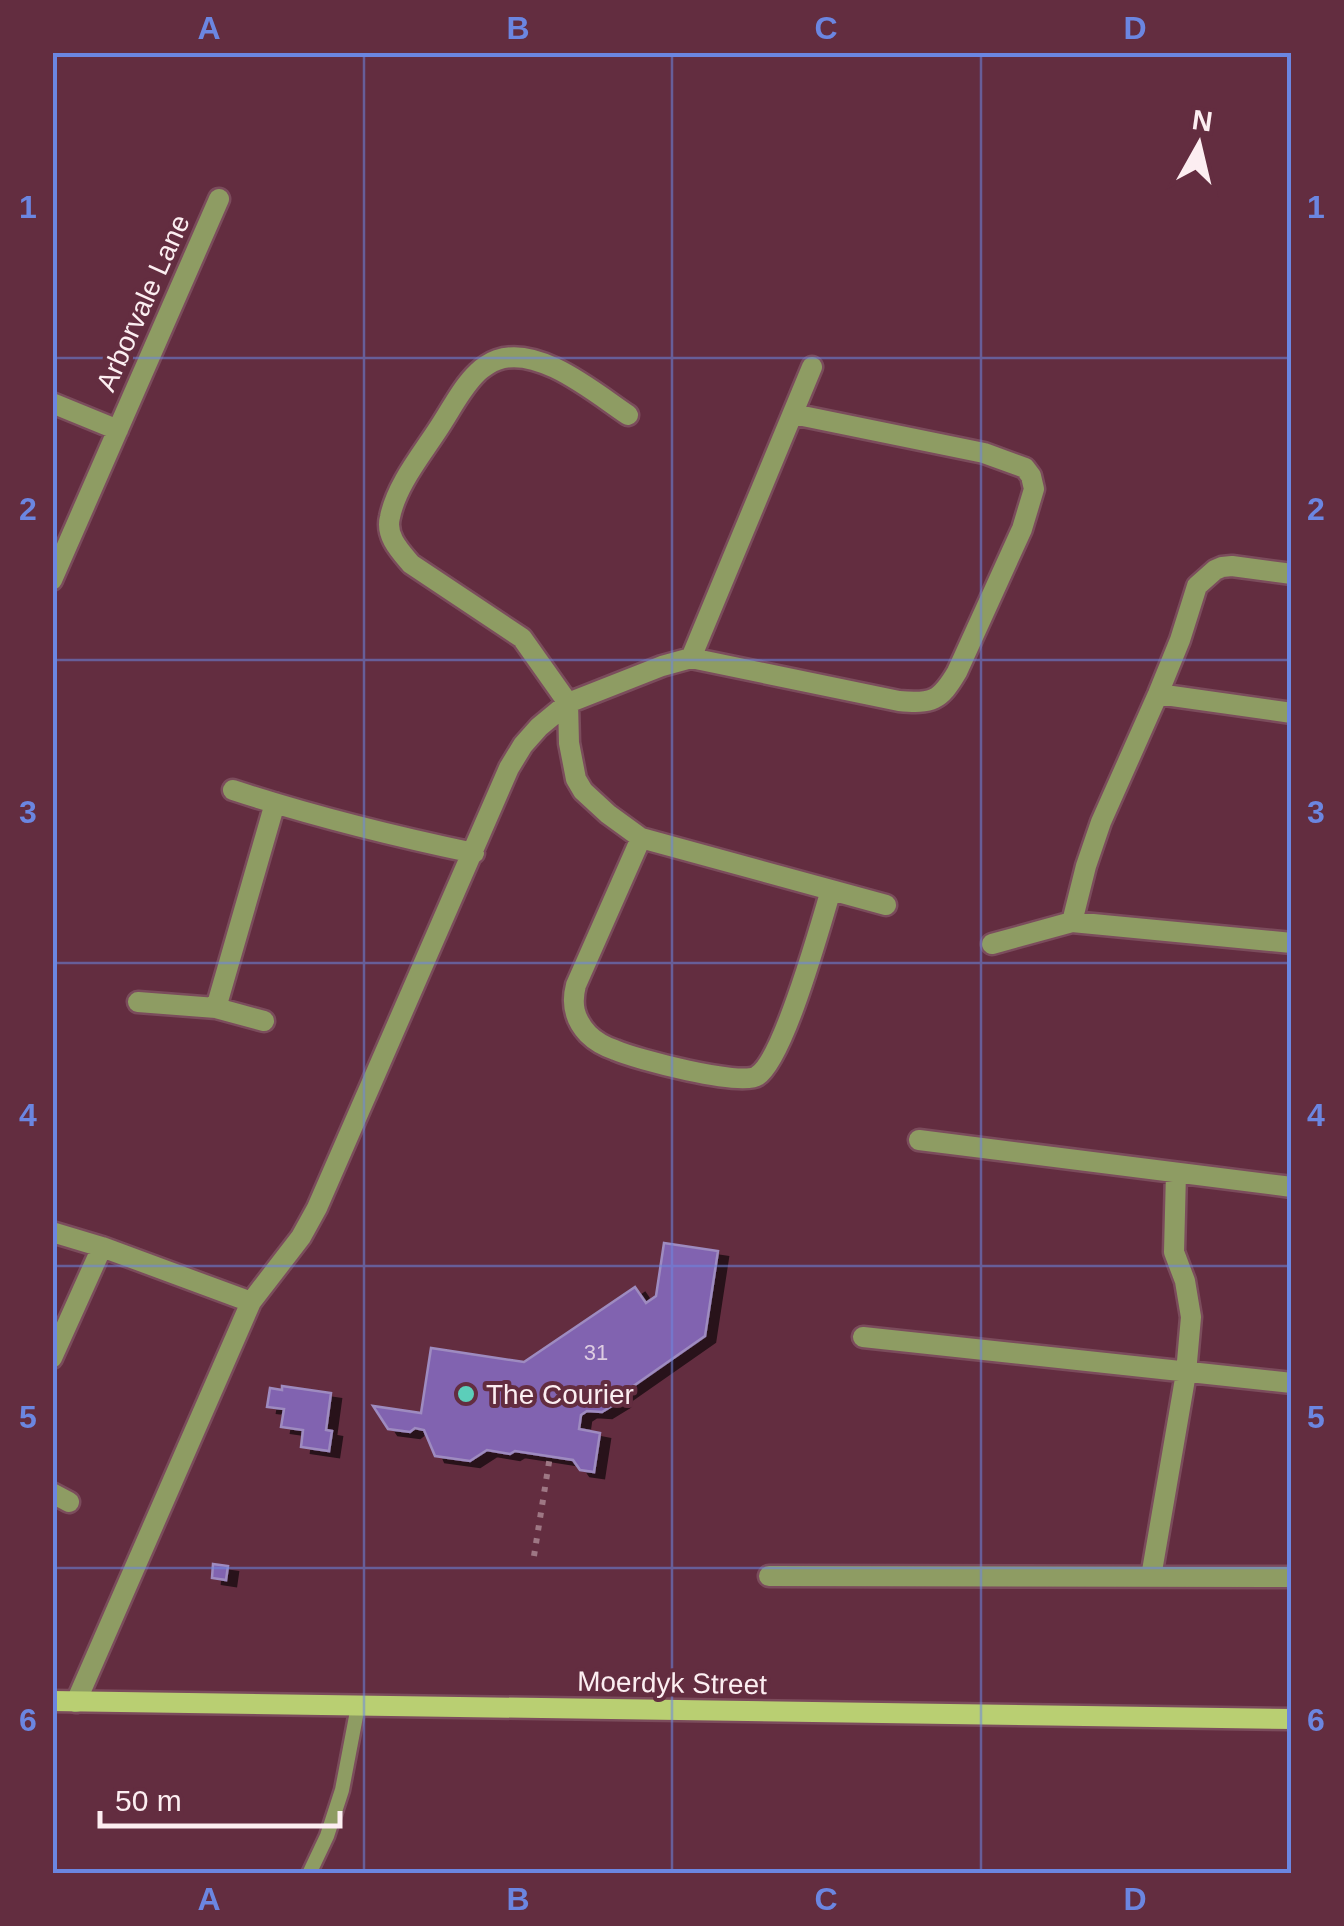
<svg xmlns="http://www.w3.org/2000/svg" width="1344" height="1926" font-family="Helvetica,sans-serif">
	<style>
		.building { fill: #8164b0; stroke: #9e8bc0; stroke-width: 2.5; filter: url(#shadow) }
		.lines { fill: none; stroke-linecap: round; stroke-linejoin: round }
		.lane-casing { stroke: #7b4c5c; stroke-width: 19 }
		.street-casing { stroke: #7b4c5c; stroke-width: 25 }
		.secondary-casing { stroke: #7b4c5c; stroke-width: 25 }
		.path { stroke: #9e7784; stroke-width: 6; stroke-dasharray: 5 8; stroke-linecap: butt }
		.lane { stroke: #8e9c63; stroke-width: 14 }
		.street { stroke: #8e9c63; stroke-width: 20 }
		.secondary { stroke: #b9cf72; stroke-width: 20 }
		.grid { fill: none; stroke: #6b86e1; stroke-width: 2.5; stroke-opacity: 0.55 }
		.poi-dot { fill: #5cceba; stroke: #632d40; stroke-width: 4 }
		.labels { text-anchor: middle; dominant-baseline: central; stroke-width: 8; stroke-linejoin: round; paint-order: stroke }
		.number-label { font-size: 22px; fill: #ddcce1 }
		.street-label { font-size: 28px; fill: #fceef1; stroke: #632d40 }
		.poi-label { font-size: 28px; fill: #fceef1; stroke: #632d40; text-anchor: start }
		.neatline { fill: none; stroke: #6b86e1; stroke-width: 4 }
		.grid-label { font-size: 32px; text-anchor: middle; font-weight: bold; fill: #6b86e1 }
	</style>
	<defs>
		<filter id="shadow"><feDropShadow dx="10" dy="6" stdDeviation="0" flood-color="#0009"/></filter>
	</defs>
	<rect width="100%" height="100%" fill="#632d40"/>
	<path class="building" d="M 664,1243 L 718,1251 L 705,1336 L 622,1394 L 620,1401 L 602,1412 L 587,1411 L 581,1415 L 579,1429 L 600,1433 L 594,1472 L 580,1470 L 573,1460 L 515,1451 L 510,1454 L 487,1450 L 470,1461 L 435,1456 L 424,1430 L 415,1428 L 410,1432 L 388,1429 L 373,1406 L 421,1413 L 431,1348 L 524,1362 L 635,1287 L 646,1303 L 656,1296 Z
		M 282,1386 L 331,1393 L 326,1430 L 332,1431 L 329,1451 L 301,1447 L 303,1430 L 281,1427 L 284,1409 L 267,1407 L 270,1388 L 282,1390 Z
		M 213,1564 L 228,1566 L 226,1580 L 212,1578 Z"/>
	<g class="lines">
		<defs>
			<path id="lane" d="M 309,1874 L 327,1836 L 342,1790 L 358,1706"/>
			<path id="street" d="M 52,403 L 118,430
				M 628,415 C 595,393 539,345 497,360 C 491,362 482,368 478,372 C 463,386 453,406 442,423 C 424,452 397,483 390,517 C 385,536 400,551 411,564 L 522,638 L 568,703 L 569,743 L 576,779 L 583,791 L 608,814 L 641,838 L 886,905
				M 52,580 L 219,199
				M 691,658 L 899,701 C 932,704 940,701 957,672 L 1022,529 L 1034,489 L 1031,476 L 1025,468 L 984,453 L 793,414
				M 1158,694 L 1292,713
				M 233,790 C 312,816 393,836 474,853
				M 641,838 L 576,985 C 571,1004 574,1019 588,1034 C 595,1041 606,1047 615,1050 C 635,1059 742,1087 757,1076 C 784,1059 820,926 831,890
				M 1072,922 L 1086,866 L 1101,822 L 1158,694 L 1180,640 L 1197,586 L 1215,570 L 1222,567 L 1232,566 L 1292,574
				M 992,944 L 1072,922 L 1292,943
				M 138,1002 L 216,1008 L 264,1021
				M 216,1008 L 275,803
				M 919,1140 L 1292,1187
				M 52,1232 L 102,1247 L 251,1302
				M 863,1337 L 1292,1383
				M 52,1358 L 102,1247
				M 52,1493 L 69,1502
				M 769,1576 L 1292,1577
				M 1151,1577 L 1186,1373 L 1191,1317 L 1185,1281 L 1174,1252 L 1176,1173
				M 76,1702 L 251,1302 L 301,1237 L 317,1208 L 509,768 L 523,745 L 539,727 L 568,703 L 662,666 L 691,658 L 812,367"/>
			<path id="secondary" d="M 52,1701 L 1292,1719"/>
		</defs>
		<use href="#lane" class="lane-casing"/>
		<use href="#street" class="street-casing"/>
		<use href="#secondary" class="secondary-casing"/>
		<path class="path" d="M 534,1556 L 550,1456"/>
		<use href="#lane" class="lane"/>
		<use href="#street" class="street"/>
		<use href="#secondary" class="secondary"/>
	</g>
	<path class="grid" d="M 364,52 L 364,1874M 672,52 L 672,1874M 981,52 L 981,1874M 52,358 L 1292,358M 52,660 L 1292,660M 52,963 L 1292,963M 52,1266 L 1292,1266M 52,1568 L 1292,1568"/>
	<circle class="poi-dot" cx="466" cy="1394" r="10"/>
	<g class="labels">
		<g class="number-label">
			<text x="596" y="1352">31</text>
		</g>
		<g class="street-label">
			<text transform="translate(143 303) rotate(-66)">Arborvale Lane</text>
			<text transform="translate(672 1683) rotate(1)">Moerdyk Street</text>
		</g>
		<g class="poi-label">
			<text x="486" y="1394">The Courier</text>
		</g>
	</g>
	<rect width="1344" height="1926" fill="none" stroke="#632d40" stroke-width="110"/>
	<g transform="translate(1199 145) rotate(8)" stroke="#632d40" stroke-width="8" paint-order="stroke">
	<path d="M0-8L18 38L0 25L-18 38Z" fill="#fceef1"/>
	<text y="-15" font-size="28" font-weight="bold" text-anchor="middle" fill="#fceef1">N</text>
	</g>
	<path d="M100 1811v15h240v-15" fill="none" stroke="#fceef1" stroke-width="5"/>
	<text x="115" y="1811" font-size="30" fill="#fceef1" stroke="#632d40" stroke-width="8" paint-order="stroke">50 m</text>
	<rect x="55" y="55" width="1234" height="1816" class="neatline"/>
	<g class="grid-label">
		<text x="209" y="39">A</text>
		<text x="518" y="39">B</text>
		<text x="826" y="39">C</text>
		<text x="1135" y="39">D</text>
		<text x="28" y="218">1</text>
		<text x="1316" y="218">1</text>
		<text x="28" y="520">2</text>
		<text x="1316" y="520">2</text>
		<text x="28" y="823">3</text>
		<text x="1316" y="823">3</text>
		<text x="28" y="1126">4</text>
		<text x="1316" y="1126">4</text>
		<text x="28" y="1428">5</text>
		<text x="1316" y="1428">5</text>
		<text x="28" y="1731">6</text>
		<text x="1316" y="1731">6</text>
		<text x="209" y="1910">A</text>
		<text x="518" y="1910">B</text>
		<text x="826" y="1910">C</text>
		<text x="1135" y="1910">D</text>
	</g>
</svg>
